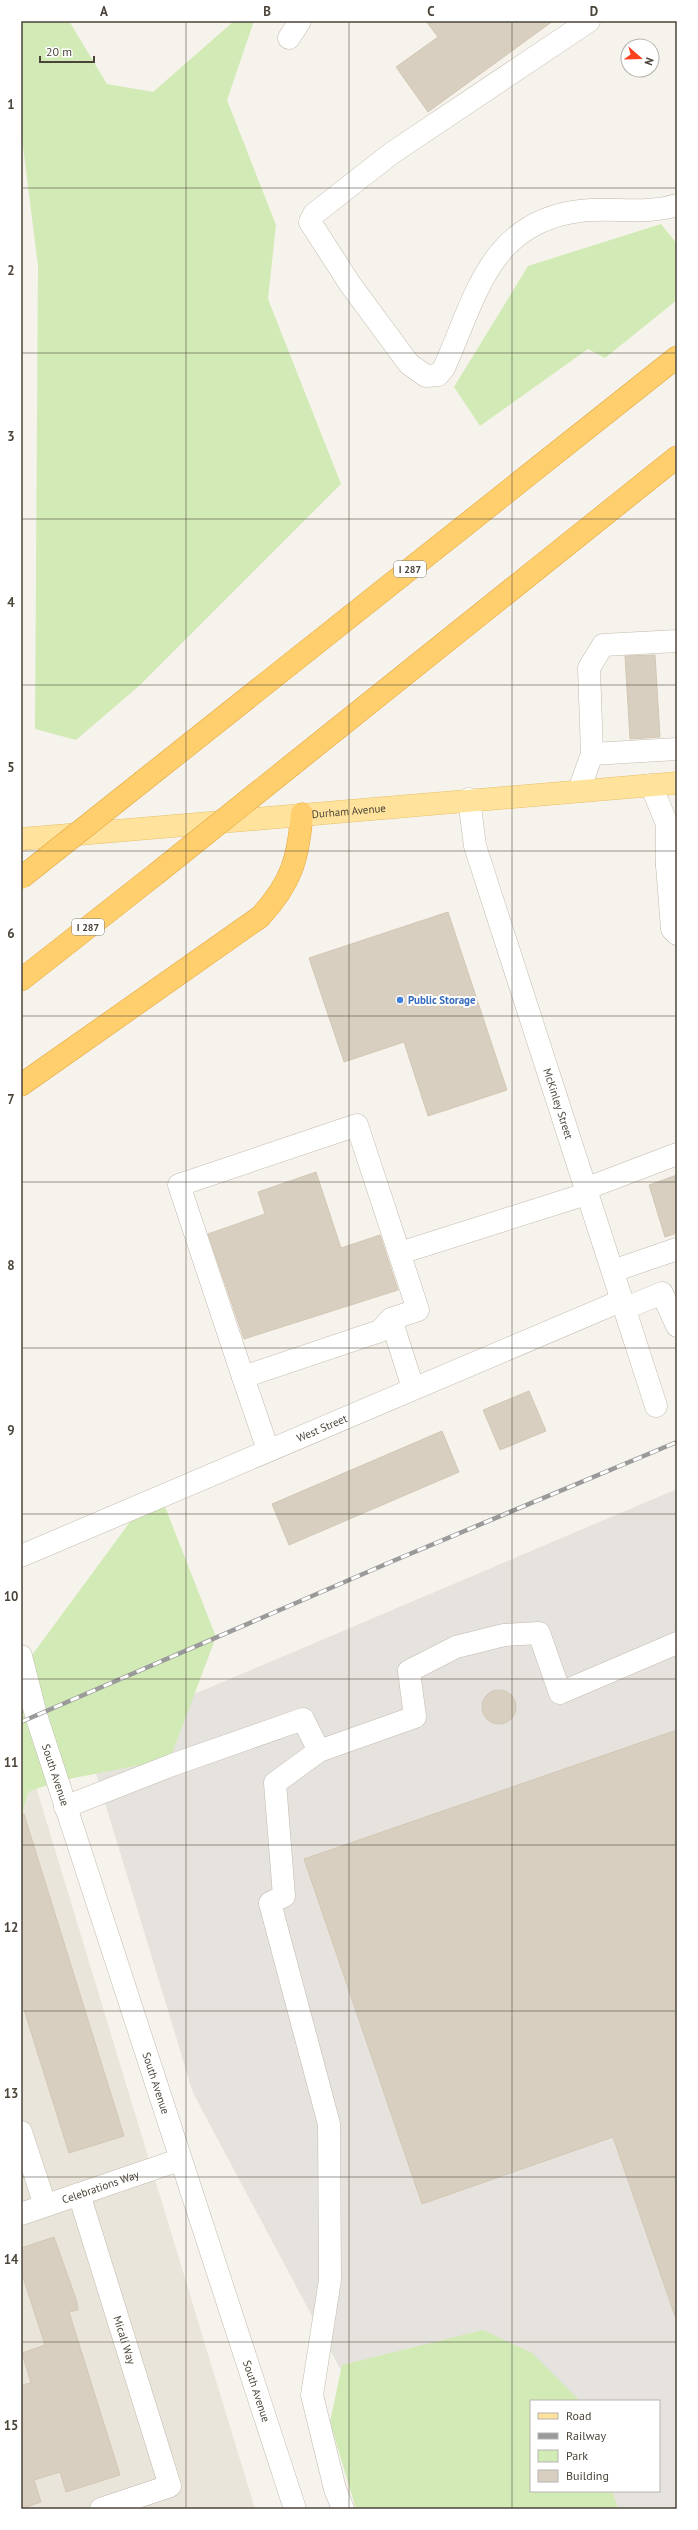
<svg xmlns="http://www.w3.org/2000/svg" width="698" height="2530" font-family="'PT Sans',sans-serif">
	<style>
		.residential { fill: #eae5da }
		.industrial { fill: #e6e2dd; fill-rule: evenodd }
		.green { fill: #d2eab5 }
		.building { fill: #d8cfc1; stroke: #d3c7b4 }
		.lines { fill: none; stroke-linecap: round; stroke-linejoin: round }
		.minor-casing { stroke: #c2bbae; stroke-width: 23 }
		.major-casing { stroke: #e6c16a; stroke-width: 23 }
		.highway-casing { stroke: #e0a43c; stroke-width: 23 }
		.minor { stroke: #fff; stroke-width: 22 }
		.major { stroke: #ffe39c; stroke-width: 22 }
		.highway { stroke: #ffcf6e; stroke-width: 22 }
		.rail-casing { stroke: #9a9a9a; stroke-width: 4.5 }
		.rail { stroke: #fff; stroke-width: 3; stroke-dasharray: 9; stroke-linecap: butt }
		.highway-bridge-casing { stroke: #e0a43c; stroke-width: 23; stroke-linecap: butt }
		.highway-bridge { stroke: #ffcf6e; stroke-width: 22 }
		.grid { fill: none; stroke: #4b4439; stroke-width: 1; stroke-opacity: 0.55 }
		.shop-dot { fill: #3f7fe0; stroke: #fff; stroke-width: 1.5 }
		.labels { text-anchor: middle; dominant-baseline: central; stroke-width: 4; stroke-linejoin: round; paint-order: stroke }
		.shield { fill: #fff; stroke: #817c74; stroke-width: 1 }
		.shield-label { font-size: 10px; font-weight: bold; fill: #4b4439 }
		.street-label { font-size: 11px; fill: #4b4439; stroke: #fff }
		.shop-label { font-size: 11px; font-weight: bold; fill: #366cbe; stroke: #fff; text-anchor: start }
		.neatline { fill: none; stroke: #4b4439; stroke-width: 1.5 }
		.grid-label { font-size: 13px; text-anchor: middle; font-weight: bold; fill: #4b4439 }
	</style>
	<rect width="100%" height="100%" fill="#f6f3ec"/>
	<path class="residential" d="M 26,1754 L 255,2509 L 21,2509 L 21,1756 Z"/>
	<path class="industrial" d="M 677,1489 L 677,2509 L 415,2509 L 193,2093 L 86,1740 ZM 531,2401 L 659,2401 L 659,2491 L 531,2491 Z"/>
	<path class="green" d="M 21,21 L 69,21 L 107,84 L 153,92 L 234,21 L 254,21 L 227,100 L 276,225 L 268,299 L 341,484 L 139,686 L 76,740 L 35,729 L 38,266 L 21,130 Z
		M 661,224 L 677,244 L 677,300 L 605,358 L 588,349 L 480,426 L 454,387 L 528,266 Z
		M 162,1499 L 216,1637 L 170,1759 L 59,1781 L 28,1792 L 21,1819 L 21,1670 L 138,1511 Z
		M 483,2330 L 532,2353 L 580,2401 L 531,2401 L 531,2491 L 612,2491 L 618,2509 L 356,2509 L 330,2422 L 342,2365 Z"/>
	<path class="building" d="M 426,21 L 553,21 L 428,112 L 396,67 L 438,37 Z
		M 655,655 L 660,737 L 630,739 L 625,656 Z
		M 448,912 L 507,1090 L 428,1116 L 404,1042 L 344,1062 L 309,958 Z
		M 316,1172 L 341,1248 L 380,1235 L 398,1290 L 244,1339 L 208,1234 L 265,1214 L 258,1192 Z
		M 677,1175 L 677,1233 L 665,1237 L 649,1185 Z
		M 529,1391 L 546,1431 L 500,1450 L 483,1410 Z
		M 442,1431 L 459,1472 L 289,1545 L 272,1504 Z
		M482 1707a17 17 0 1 1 34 0a17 17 0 1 1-34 0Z
		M 677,1730 L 677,2316 L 675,2316 L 613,2137 L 422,2204 L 304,1859 Z
		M 24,1814 L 124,2136 L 69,2153 L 21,2000 L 21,1815 Z
		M 54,2237 L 77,2302 L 78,2310 L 69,2312 L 120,2475 L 66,2492 L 60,2472 L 34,2480 L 41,2502 L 21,2509 L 21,2385 L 31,2383 L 22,2353 L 45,2345 L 21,2271 L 21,2248 Z"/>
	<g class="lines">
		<defs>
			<g id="minor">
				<path d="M 589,21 L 392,153 L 314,214 L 310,222 L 350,284 L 409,364 L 426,376 L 438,375 L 444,368 C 476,297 489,222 580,211 C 613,207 645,215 677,205"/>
				<path d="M 289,38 L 300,21"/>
				<path d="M 592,754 L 677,749"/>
				<path d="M 651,785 L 667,824 L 667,865"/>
				<path d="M 579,790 L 592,754 L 589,668 L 603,645 L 677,641"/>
				<path id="s1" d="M 469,799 L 475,846 L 656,1406"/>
				<path d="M 677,864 L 667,865 L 672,929 L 677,934"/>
				<path d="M 357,1125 L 418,1310 L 391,1319 L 380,1331 L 243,1377 L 179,1185 Z"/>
				<path d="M 585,1189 L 677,1154"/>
				<path d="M 400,1253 L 586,1194"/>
				<path d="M 613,1271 L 677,1249"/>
				<path d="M 626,1308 L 662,1293 L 677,1326"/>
				<path d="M 391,1319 L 413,1388"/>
				<path d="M 243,1377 L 268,1450"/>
				<path id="s2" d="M 21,1556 L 623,1300"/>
				<path id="s3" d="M 21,1656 L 36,1715 L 295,2509"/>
				<path d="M 319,1751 L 275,1783 L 284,1896 L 270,1903 L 329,2124 L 330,2280 L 312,2395 L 335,2489 L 343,2509"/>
				<path d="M 65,1807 L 172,1765 L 303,1719 L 319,1751 L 415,1717 L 409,1671 L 456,1647 L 504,1635 L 539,1633 L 560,1693 L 677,1643"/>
				<path d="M 21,2132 L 45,2205"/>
				<path id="s4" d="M 79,2194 L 170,2486 L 101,2509"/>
				<path id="s5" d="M 21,2214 L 179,2160"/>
			</g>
			<g id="major">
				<path id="s6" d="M 21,839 L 677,783"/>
			</g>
			<path id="highway" d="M 292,765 L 677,457
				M 143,781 L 677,357
				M 21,980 L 156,874
				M 21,1085 L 260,917 C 292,882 298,859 302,814"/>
		</defs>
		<use href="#minor" class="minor-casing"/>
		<use href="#major" class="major-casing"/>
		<use href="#highway" class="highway-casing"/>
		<use href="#minor" class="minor"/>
		<use href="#major" class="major"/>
		<use href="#highway" class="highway"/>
		<defs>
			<path id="rail" d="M 21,1722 L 393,1561 L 677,1442"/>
		</defs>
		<use href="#rail" class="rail-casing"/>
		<use href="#rail" class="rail"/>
		<defs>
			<path id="highway-bridge" d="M 156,874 L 292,765
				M 21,878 L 143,781"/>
		</defs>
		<use href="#highway-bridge" class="highway-bridge-casing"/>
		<use href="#highway-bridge" class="highway-bridge"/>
	</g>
	<path class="grid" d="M 186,21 L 186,2509M 349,21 L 349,2509M 512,21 L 512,2509M 21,188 L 677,188M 21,353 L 677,353M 21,519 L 677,519M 21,685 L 677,685M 21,851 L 677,851M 21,1016 L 677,1016M 21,1182 L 677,1182M 21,1348 L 677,1348M 21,1514 L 677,1514M 21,1679 L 677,1679M 21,1845 L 677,1845M 21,2011 L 677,2011M 21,2177 L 677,2177M 21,2342 L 677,2342"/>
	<circle class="shop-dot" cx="400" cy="1000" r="4"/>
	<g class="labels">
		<g class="shield">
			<rect x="394" y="561" width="32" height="16" rx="3"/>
			<rect x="72" y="919" width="32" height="16" rx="3"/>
		</g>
		<g class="shield-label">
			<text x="410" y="569">I 287</text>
			<text x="88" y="927">I 287</text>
		</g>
		<g class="street-label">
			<text stroke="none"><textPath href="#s6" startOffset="329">Durham Avenue</textPath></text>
			<text stroke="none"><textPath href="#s1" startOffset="318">McKinley Street</textPath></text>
			<text stroke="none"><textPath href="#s2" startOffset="327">West Street</textPath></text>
			<text stroke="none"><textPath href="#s3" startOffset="124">South Avenue</textPath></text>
			<text stroke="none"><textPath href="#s3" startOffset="448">South Avenue</textPath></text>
			<text stroke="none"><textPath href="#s5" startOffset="84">Celebrations Way</textPath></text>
			<text stroke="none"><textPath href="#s4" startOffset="153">Micali Way</textPath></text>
			<text stroke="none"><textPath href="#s3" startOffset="772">South Avenue</textPath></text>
		</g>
		<g class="shop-label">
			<text x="408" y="1000">Public Storage</text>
		</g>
	</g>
	<rect width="698" height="2530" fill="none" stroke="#ffffff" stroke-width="44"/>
	<rect x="530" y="2400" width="130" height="92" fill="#ffffff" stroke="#b7b4b0"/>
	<rect x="538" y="2413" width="20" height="6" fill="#ffe39c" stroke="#b7b4b0"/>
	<text x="566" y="2420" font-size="12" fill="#4b4439">Road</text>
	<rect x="538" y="2433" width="20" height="6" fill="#9a9a9a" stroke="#b7b4b0"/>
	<text x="566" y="2440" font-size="12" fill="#4b4439">Railway</text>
	<rect x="538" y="2450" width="20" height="12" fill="#d2eab5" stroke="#b7b4b0"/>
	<text x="566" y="2460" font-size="12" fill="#4b4439">Park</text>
	<rect x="538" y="2470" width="20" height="12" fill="#d8cfc1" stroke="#b7b4b0"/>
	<text x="566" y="2480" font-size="12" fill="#4b4439">Building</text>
	<g transform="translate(640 58) rotate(110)"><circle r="19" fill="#ffffff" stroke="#b7b4b0"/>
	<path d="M0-3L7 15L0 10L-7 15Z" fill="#fc3f1d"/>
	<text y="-6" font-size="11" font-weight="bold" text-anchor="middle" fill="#4b4439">N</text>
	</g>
	<path d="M40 56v6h54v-6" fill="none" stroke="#4b4439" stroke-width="2"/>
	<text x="46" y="56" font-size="12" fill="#4b4439" stroke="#ffffff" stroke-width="3" paint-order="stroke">20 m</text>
	<rect x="22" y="22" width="654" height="2486" class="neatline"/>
	<g class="grid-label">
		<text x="104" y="16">A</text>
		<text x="267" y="16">B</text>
		<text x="431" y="16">C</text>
		<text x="594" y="16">D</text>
		<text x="11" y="109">1</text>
		<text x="11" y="275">2</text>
		<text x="11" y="441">3</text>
		<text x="11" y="607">4</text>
		<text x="11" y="772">5</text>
		<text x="11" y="938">6</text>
		<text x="11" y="1104">7</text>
		<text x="11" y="1270">8</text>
		<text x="11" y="1435">9</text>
		<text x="11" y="1601">10</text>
		<text x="11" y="1767">11</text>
		<text x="11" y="1932">12</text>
		<text x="11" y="2098">13</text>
		<text x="11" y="2264">14</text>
		<text x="11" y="2430">15</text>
	</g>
</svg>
